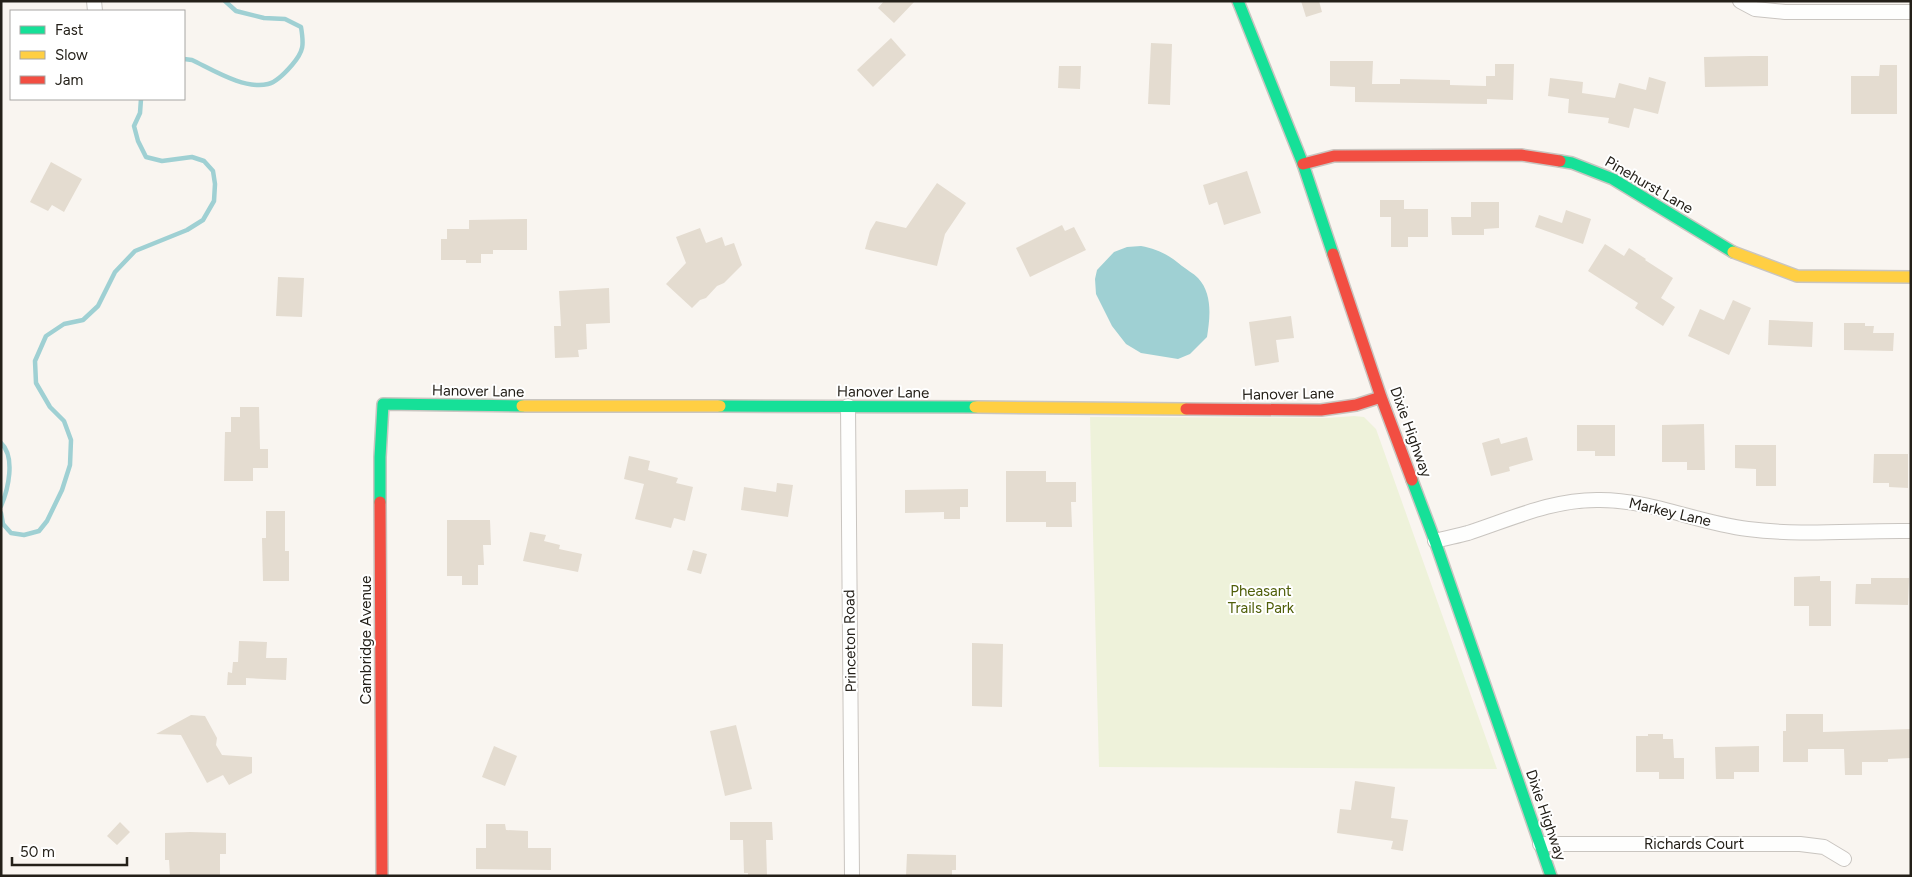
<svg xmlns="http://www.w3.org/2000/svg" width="1912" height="877" font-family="Figtree,sans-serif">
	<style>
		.green { fill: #eef2da }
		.water { fill: #9fd0d3 }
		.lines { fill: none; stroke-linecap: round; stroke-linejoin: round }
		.stream { stroke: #9fd0d3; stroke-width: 4.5 }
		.building { fill: #e4dcd0 }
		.street-casing { stroke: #c9c5c0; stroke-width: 16 }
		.fast-casing { stroke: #c9c5c0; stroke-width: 14 }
		.slow-casing { stroke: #c9c5c0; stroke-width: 14 }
		.jam-casing { stroke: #c9c5c0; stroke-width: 14 }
		.street { stroke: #fefefd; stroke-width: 14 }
		.fast { stroke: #16e098; stroke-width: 11 }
		.slow { stroke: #ffcf43; stroke-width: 11 }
		.jam { stroke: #f24e42; stroke-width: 11 }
		.labels { text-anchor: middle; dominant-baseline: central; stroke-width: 4; stroke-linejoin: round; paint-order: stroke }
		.street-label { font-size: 15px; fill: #242019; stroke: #fff }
		.park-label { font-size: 15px; fill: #505f0a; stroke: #fff }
	</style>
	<rect width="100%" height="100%" fill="#f9f5f0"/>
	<path class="green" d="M 1354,416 L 1364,417 L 1376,429 L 1497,769 L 1099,767 L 1090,417 L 1328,418 Z"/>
	<path class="water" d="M 1141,246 C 1158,249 1169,255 1182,266 C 1187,270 1193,273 1198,278 C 1213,294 1210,318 1207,337 L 1190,354 L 1178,359 L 1141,353 L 1126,344 L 1112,326 L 1096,294 L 1095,279 L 1097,270 L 1114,252 L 1127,247 Z"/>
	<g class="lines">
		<path class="stream" d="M 184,59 L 192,60 C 213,70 245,90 268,84 C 277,82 286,72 292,65 C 304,51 304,45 301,27 L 285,19 L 264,18 L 236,11 L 225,1
			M 1,443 C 16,457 8,490 1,506
			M 1,513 L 3,524 L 11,533 L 24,535 L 39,531 L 47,521 L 62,490 L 70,465 L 71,440 L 64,421 L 50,407 L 36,383 L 35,361 L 46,336 L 64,324 L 83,320 L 98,306 L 115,272 L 135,251 L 187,230 L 203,220 L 214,201 L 215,184 L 213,171 L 204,161 L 192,157 L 162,161 L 146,157 L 138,141 L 134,126 L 140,113 L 141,99"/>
	</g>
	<path class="building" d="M 884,1 L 915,1 L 894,23 L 878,8 Z
		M 1301,1 L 1319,1 L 1322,12 L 1306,17 Z
		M 891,38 L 906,55 L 873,87 L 857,70 Z
		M 1151,43 L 1172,44 L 1170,105 L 1148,104 Z
		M 1750,56 L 1768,56 L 1768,86 L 1705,87 L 1704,57 Z
		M 1330,61 L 1373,61 L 1372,84 L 1400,84 L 1400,79 L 1450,80 L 1450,85 L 1486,86 L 1486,76 L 1495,76 L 1495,64 L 1514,64 L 1513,100 L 1487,99 L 1487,104 L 1355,102 L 1355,87 L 1330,86 Z
		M 1880,65 L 1897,65 L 1897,114 L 1851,114 L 1851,76 L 1879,76 Z
		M 1059,66 L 1081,66 L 1080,89 L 1058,88 Z
		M 1649,77 L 1666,82 L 1658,114 L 1634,108 L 1629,128 L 1608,123 L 1609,118 L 1568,113 L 1569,99 L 1548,96 L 1550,78 L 1583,82 L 1582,93 L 1615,98 L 1619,83 L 1646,90 Z
		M 51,162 L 82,179 L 64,212 L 52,205 L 48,211 L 30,202 Z
		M 1247,171 L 1261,213 L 1224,225 L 1217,202 L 1209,205 L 1203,185 Z
		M 937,183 L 966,203 L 945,234 L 937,266 L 865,249 L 870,231 L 876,221 L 906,228 Z
		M 1380,200 L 1404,200 L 1404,209 L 1428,209 L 1428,237 L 1408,237 L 1408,247 L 1391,247 L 1391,217 L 1380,217 Z
		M 1471,202 L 1499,202 L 1499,228 L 1484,229 L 1484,235 L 1452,235 L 1451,217 L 1471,217 Z
		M 1566,210 L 1591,219 L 1583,244 L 1535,227 L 1539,215 L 1562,223 Z
		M 527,219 L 527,250 L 493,250 L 493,254 L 481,254 L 481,263 L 466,263 L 466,260 L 441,260 L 441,239 L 447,239 L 447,229 L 469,229 L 469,220 Z
		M 1062,225 L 1065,231 L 1074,227 L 1086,250 L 1030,277 L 1016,248 Z
		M 700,228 L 706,243 L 722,237 L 725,246 L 734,243 L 742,265 L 724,283 L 717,286 L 706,298 L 700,300 L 692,308 L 666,284 L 686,263 L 676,237 Z
		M 1605,244 L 1624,256 L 1629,248 L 1646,259 L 1645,260 L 1673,278 L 1661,298 L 1675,307 L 1663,326 L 1635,308 L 1638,303 L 1588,271 Z
		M 278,277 L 304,278 L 302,317 L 276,316 Z
		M 609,288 L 610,323 L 586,324 L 587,349 L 578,350 L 579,357 L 555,358 L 554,326 L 561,326 L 559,291 Z
		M 1733,300 L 1751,308 L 1729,355 L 1688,336 L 1700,309 L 1724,320 Z
		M 1291,316 L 1294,338 L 1276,340 L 1279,362 L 1255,366 L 1249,322 Z
		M 1769,320 L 1813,322 L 1812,347 L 1768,345 Z
		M 1844,323 L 1865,323 L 1865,326 L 1874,326 L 1873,333 L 1894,333 L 1893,351 L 1844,350 Z
		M 240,407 L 259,407 L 260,449 L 268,449 L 268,468 L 253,468 L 253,481 L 224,481 L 225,432 L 231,432 L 231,417 L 240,417 Z
		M 1704,424 L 1705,470 L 1687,470 L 1687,462 L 1662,462 L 1662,425 Z
		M 1577,425 L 1615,425 L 1615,456 L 1595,456 L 1595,451 L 1577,451 Z
		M 1527,437 L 1533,460 L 1509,467 L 1510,471 L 1491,476 L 1482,443 L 1499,438 L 1501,444 Z
		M 1735,445 L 1776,445 L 1776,486 L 1756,486 L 1756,469 L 1735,468 Z
		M 1874,454 L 1908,454 L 1908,488 L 1889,487 L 1889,483 L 1873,483 Z
		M 629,456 L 650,461 L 648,470 L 678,478 L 676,483 L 693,487 L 685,521 L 674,518 L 671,528 L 635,519 L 644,484 L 624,479 Z
		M 1006,471 L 1046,471 L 1046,482 L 1076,482 L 1076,502 L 1071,502 L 1072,527 L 1046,527 L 1046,522 L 1006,522 Z
		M 777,483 L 793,485 L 788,517 L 741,510 L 744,487 L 776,492 Z
		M 968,489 L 968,507 L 960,507 L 960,519 L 944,519 L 944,512 L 905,513 L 905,490 Z
		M 266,511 L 285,511 L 285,551 L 289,551 L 289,581 L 263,581 L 262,538 L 266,538 Z
		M 447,520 L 490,520 L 491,545 L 483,545 L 484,565 L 478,565 L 478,585 L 462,585 L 462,576 L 447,576 Z
		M 530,532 L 546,535 L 544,541 L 560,545 L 559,549 L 582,554 L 578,572 L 523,561 Z
		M 693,550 L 707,554 L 701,574 L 687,570 Z
		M 1820,576 L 1820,581 L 1831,581 L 1831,626 L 1809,626 L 1809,606 L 1794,606 L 1794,577 Z
		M 1871,578 L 1909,578 L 1908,605 L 1855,604 L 1856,584 L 1871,584 Z
		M 239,641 L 267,642 L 266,658 L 287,658 L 286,680 L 246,678 L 246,685 L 227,685 L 228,672 L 232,673 L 233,662 L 238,662 Z
		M 972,643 L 1003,644 L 1002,707 L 972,706 Z
		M 1786,714 L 1823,714 L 1823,732 L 1911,729 L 1911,758 L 1888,759 L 1888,762 L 1862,762 L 1862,775 L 1845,775 L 1844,749 L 1808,749 L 1808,762 L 1783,762 L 1783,731 L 1786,731 Z
		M 191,715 L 205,716 L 217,738 L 216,745 L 222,755 L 252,757 L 252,773 L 229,785 L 223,775 L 207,783 L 181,735 L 156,734 Z
		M 736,725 L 752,789 L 725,796 L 710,731 Z
		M 1648,734 L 1663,734 L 1663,739 L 1673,739 L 1674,758 L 1684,758 L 1684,779 L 1659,779 L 1659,772 L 1636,772 L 1636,736 L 1648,736 Z
		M 494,746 L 517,756 L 505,786 L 482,777 Z
		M 1759,746 L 1759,772 L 1734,772 L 1734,779 L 1716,779 L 1715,747 Z
		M 1355,781 L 1395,787 L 1391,818 L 1408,820 L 1403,851 L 1391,849 L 1393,841 L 1337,833 L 1340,809 L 1351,810 Z
		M 120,822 L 130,832 L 117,845 L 107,836 Z
		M 730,822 L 772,822 L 773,840 L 766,840 L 767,876 L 748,876 L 748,873 L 744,873 L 743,840 L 730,840 Z
		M 486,824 L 505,824 L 506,830 L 528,831 L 528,848 L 551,848 L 551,870 L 476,869 L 476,848 L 486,848 Z
		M 190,832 L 226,833 L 226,854 L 220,854 L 220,876 L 170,876 L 169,860 L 165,860 L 165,833 Z
		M 907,854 L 956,855 L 956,870 L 952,870 L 952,876 L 906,876 Z"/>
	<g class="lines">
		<defs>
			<path id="street" d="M 94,1 L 95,11
				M 1740,1 L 1755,9 L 1785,12 L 1911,12
				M 848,406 L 852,876
				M 1435,541 C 1446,538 1457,536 1468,533 C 1511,519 1553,499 1600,500 C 1651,500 1698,523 1748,529 C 1802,536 1857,530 1911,531
				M 1540,844 L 1800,844 L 1824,847 L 1844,859"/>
			<path id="fast" d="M 1238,1 L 1303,164 L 1333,254
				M 1560,161 L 1572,163 L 1613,179 L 1733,252
				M 720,406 L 975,407
				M 1412,480 L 1435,541 L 1551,876
				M 380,502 L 380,457 L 383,404 L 522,406"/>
			<path id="slow" d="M 1733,252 L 1797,276 L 1911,277
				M 522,406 L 720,406
				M 975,407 L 1186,409"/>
			<path id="jam" d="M 1303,164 L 1334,156 L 1521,155 L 1560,161
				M 1333,254 L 1381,397 L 1412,480
				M 1186,409 L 1321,410 L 1356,405 L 1381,397
				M 380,502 L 382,876"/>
		</defs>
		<use href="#street" class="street-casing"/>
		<use href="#fast" class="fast-casing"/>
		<use href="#slow" class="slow-casing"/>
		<use href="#jam" class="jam-casing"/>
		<use href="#street" class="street"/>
		<use href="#fast" class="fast"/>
		<use href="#slow" class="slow"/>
		<use href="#jam" class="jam"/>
	</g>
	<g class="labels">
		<g class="street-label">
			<text transform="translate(1649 185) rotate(30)">Pinehurst Lane</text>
			<text transform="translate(478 391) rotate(1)">Hanover Lane</text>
			<text transform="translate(883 392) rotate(1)">Hanover Lane</text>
			<text transform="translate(1288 394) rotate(-1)">Hanover Lane</text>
			<text transform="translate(1411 432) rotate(70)">Dixie Highway</text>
			<text transform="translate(1670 512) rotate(13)">Markey Lane</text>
			<text transform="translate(366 640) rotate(-90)">Cambridge Avenue</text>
			<text transform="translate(850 641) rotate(-91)">Princeton Road</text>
			<text transform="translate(1546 815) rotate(71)">Dixie Highway</text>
			<text x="1694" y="844">Richards Court</text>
		</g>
		<g class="park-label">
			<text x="1261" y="591">Pheasant<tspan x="1261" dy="17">Trails Park</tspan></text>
		</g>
	</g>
	<rect width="1912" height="877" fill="none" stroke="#242019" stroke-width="5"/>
	<rect x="10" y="10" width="175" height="90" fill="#ffffff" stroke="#a7a6a3"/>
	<rect x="20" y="26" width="25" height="8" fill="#16e098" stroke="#a7a6a3"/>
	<text x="55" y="35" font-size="15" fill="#242019">Fast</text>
	<rect x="20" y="51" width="25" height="8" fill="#ffcf43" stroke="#a7a6a3"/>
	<text x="55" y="60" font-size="15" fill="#242019">Slow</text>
	<rect x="20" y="76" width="25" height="8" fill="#f24e42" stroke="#a7a6a3"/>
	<text x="55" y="85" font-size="15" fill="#242019">Jam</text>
	<path d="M12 857v8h115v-8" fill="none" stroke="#242019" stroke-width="2.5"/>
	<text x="20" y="857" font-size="15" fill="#242019" stroke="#ffffff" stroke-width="4" paint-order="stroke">50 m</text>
</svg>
